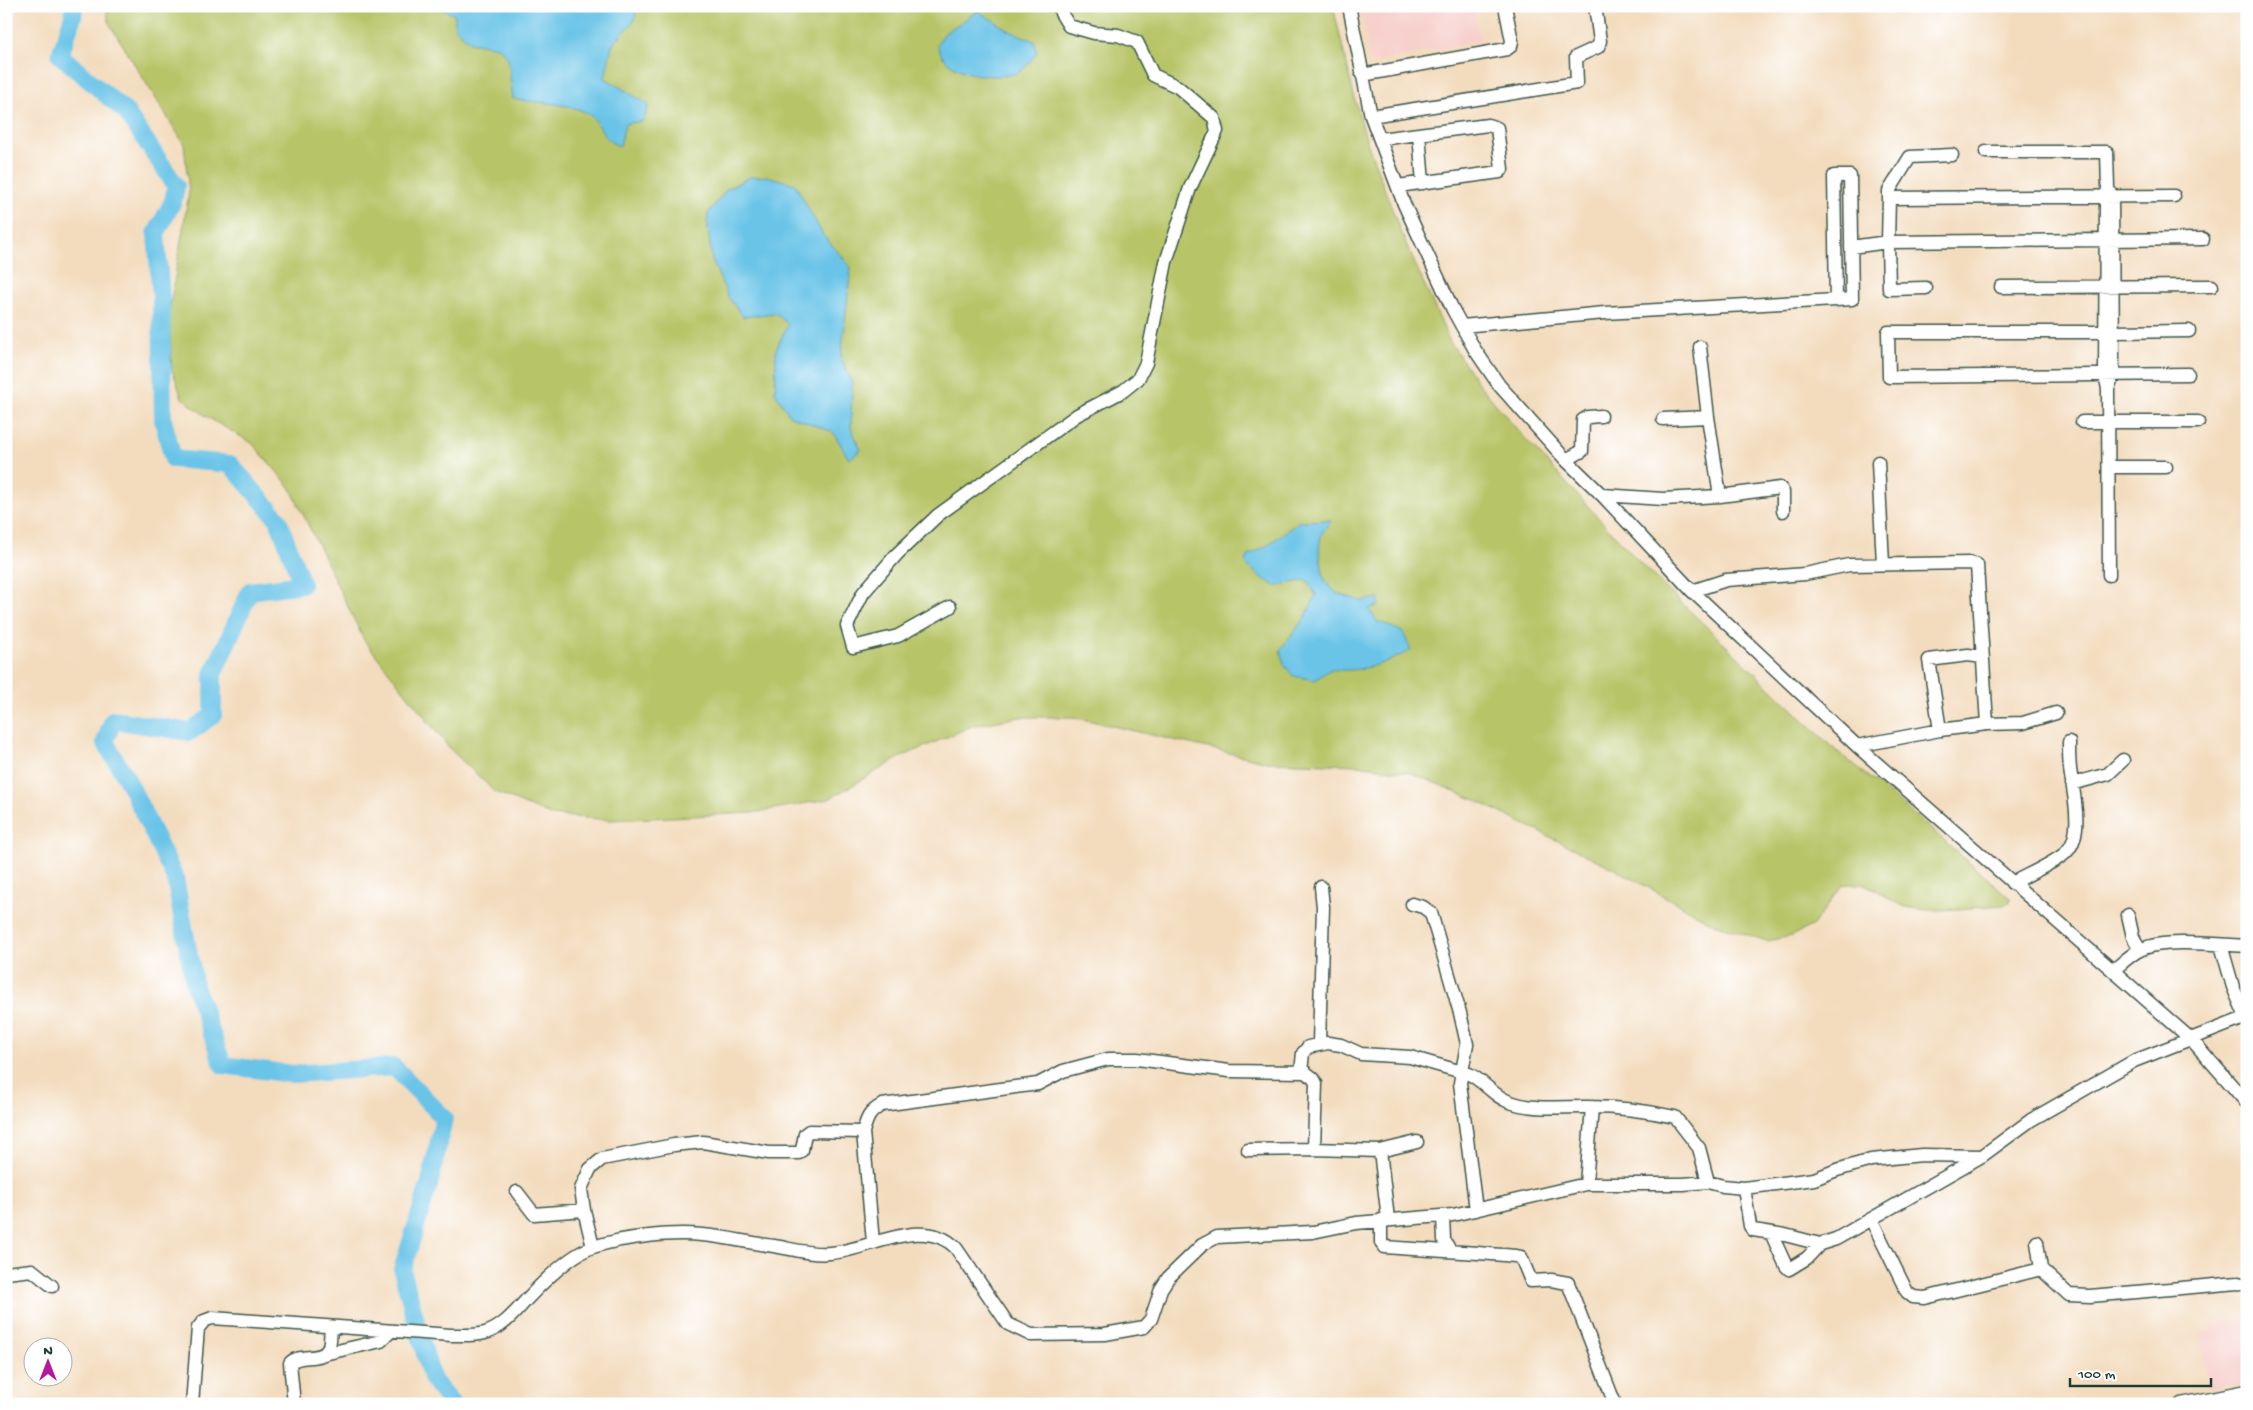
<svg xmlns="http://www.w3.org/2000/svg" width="2253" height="1410" font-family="'Gochi Hand',sans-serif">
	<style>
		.built { fill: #f7d0cc }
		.green { fill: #b7c568; stroke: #6b814e }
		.water { fill: #6ac4e8; stroke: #44808e }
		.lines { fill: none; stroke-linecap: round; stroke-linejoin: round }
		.river { stroke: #6ac4e8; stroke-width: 18 }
		.minor-casing { stroke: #3f5549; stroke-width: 15 }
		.minor { stroke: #fff; stroke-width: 12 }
	</style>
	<rect width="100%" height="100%" fill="#fff"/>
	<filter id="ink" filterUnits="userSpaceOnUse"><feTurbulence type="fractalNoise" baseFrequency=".02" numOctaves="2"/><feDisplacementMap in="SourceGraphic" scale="10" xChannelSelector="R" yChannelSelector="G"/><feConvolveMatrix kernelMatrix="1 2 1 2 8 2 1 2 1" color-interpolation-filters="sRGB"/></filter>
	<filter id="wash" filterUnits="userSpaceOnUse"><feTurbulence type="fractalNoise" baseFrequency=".0096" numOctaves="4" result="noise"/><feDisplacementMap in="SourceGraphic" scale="20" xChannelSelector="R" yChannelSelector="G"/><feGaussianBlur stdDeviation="1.12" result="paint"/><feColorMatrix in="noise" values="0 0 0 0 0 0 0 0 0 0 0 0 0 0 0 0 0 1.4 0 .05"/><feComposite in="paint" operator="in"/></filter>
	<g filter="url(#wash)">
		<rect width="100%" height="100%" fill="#f3dcbe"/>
		<path class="built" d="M 1360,6 L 1473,6 L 1481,41 L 1371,63 Z
			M 2247,1319 L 2247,1384 L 2208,1390 L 2200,1332 L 2213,1330 L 2211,1324 Z"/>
		<path class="green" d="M 106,6 L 1333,6 L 1355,100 L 1367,142 L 1400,230 L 1450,342 L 1478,383 L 1521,434 L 1644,567 L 1832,747 L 1924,823 L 2010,898 L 2010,903 L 2003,905 C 1977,907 1931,914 1906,907 C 1881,899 1876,879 1843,885 L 1813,925 L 1791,936 L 1767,941 L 1714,924 L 1617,870 L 1473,799 L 1411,773 L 1358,765 L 1268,762 L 1074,717 L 1019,717 L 972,726 L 899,758 L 829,799 L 752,813 L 611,820 L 550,815 L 495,792 L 450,749 L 364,640 L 290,487 L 252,443 L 207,417 L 182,398 L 172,369 L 169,313 L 189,192 L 184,144 L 109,23 Z"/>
		<path class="water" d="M 436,6 L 638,6 L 634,21 L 612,45 L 605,78 L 649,105 L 643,121 L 625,124 L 620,146 C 601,141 602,122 588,114 C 565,101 538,104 513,99 L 508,58 L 498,47 L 470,42 L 455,28 L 455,15 Z
			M 978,11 L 1010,31 L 1034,41 L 1037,52 C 1031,60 1025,71 1014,74 C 989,80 943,74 937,44 L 945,33 Z
			M 767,176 L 795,184 L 823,235 L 851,267 L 841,358 L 852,383 L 851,428 L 861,450 L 849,459 L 833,432 L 790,416 L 775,392 L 776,349 L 788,324 L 775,313 L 743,317 L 728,297 L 712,260 L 707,221 L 709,212 L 727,189 L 750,177 Z
			M 1331,520 L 1321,535 L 1319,550 L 1324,579 L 1336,593 L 1362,601 L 1379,598 L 1378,606 L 1369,609 L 1377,621 L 1403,632 L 1411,650 C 1388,663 1357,674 1331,669 L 1315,680 L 1293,676 L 1284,665 L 1280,650 L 1305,618 L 1316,595 L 1307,580 L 1275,586 L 1258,575 L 1245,563 L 1249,555 L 1265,547 L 1300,521 Z"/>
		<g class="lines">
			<path class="river" d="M 74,6 L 73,16 L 60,55 L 127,113 L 176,186 L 173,201 L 156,234 L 161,297 L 163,420 L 173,459 L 230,464 L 278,519 L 302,584 L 250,591 L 213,674 L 213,715 L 190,732 L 113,720 L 105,742 L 128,781 L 175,878 L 195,987 L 223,1065 L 292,1074 L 394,1067 L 444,1118 L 430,1182 L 402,1270 L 432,1379 L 452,1404"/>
		</g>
	</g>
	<g filter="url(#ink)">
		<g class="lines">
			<defs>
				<path id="minor" d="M 1349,6 L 1371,116 L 1404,204 L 1453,310 L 1475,350 L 1499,385 L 1566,460 L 1602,495 L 1692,591 L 1857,746 L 2192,1040 L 2247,1103
					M 1362,75 L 1507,49 L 1511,46 L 1512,41 L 1505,6
					M 1371,116 L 1577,83 L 1576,57 L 1598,47 L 1600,41 L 1595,6
					M 1419,134 L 1423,183
					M 1380,139 L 1488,125 L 1497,128 L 1502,169 L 1500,172 L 1398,186
					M 1986,152 L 2107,152 L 2108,189
					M 1834,176 L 1850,176 L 1852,299 L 1836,300 Z
					M 1889,198 L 1889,191 L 1910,157 L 1952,155
					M 1851,247 L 1888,242 L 1889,198 L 2174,196
					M 2001,287 L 2212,286
					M 1926,288 L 1889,289 L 1888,242 L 2203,239
					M 1462,326 L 1605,313 L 1836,300
					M 2106,332 L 1888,332 L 1889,377 L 2188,374
					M 2112,332 L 2189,331
					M 1700,347 L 1708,417 L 1720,496
					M 2108,389 L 2113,375 L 2112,196 L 2108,189 L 2106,196 L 2105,375 L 2108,389 L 2109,575
					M 1663,419 L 1708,417
					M 2082,422 L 2198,422
					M 1566,460 L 1582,451 L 1583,420 L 1588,417 L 1601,416
					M 1878,462 L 1883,564
					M 2109,467 L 2166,467
					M 1602,495 L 1663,499 L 1720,496 L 1780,488 L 1783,492 L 1783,511
					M 1692,591 L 1726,580 L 1805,574 L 1849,565 L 1970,563 L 1977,565 L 1987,724 L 1940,730 L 1857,746
					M 950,607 L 898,636 L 853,647 L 847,626 L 863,593 L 897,554 L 938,515 L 1077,415 L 1123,391 L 1138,379 L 1146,363 L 1166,262 L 1190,188 L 1217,131 L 1214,118 L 1178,87 L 1153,75 L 1137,42 L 1118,35 L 1094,33 L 1069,26 L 1061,13 L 1060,6
					M 1987,724 L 2023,723 L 2056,713
					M 1940,730 L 1929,660 L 1968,655 L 1982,657
					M 2072,784 L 2108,774 L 2123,760
					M 2012,883 C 2029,874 2048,866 2063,855 C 2086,838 2073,793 2070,769 C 2069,760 2069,751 2069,742
					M 1412,904 L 1423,907 L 1431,913 L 1460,1013 L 1467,1044 L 1460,1083 L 1476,1210
					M 2128,915 L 2133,937 L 2140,949
					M 2221,945 L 2233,987 L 2246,1017
					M 2114,970 C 2122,963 2132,953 2142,949 C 2166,938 2220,945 2247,946
					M 1319,1044 L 1323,907 L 1321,887
					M 1301,1072 L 1303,1053 L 1308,1047 L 1328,1043 L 1341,1045 L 1361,1054 L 1410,1057 L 1469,1074 C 1484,1081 1494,1097 1510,1102 C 1535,1111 1565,1106 1590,1107 C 1619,1107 1647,1111 1675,1117 L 1699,1148 L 1708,1182
					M 1248,1150 L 1314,1149
					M 1380,1151 L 1388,1219
					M 1586,1184 L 1592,1107
					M 1744,1188 L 1750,1226 L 1753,1230 L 1785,1235 L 1820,1244 L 1836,1239 L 1980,1157
					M 517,1192 L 534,1214 L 584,1210 L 593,1247
					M 584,1210 L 581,1189 L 590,1169 L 602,1159 L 674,1145 L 703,1142 L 769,1153 L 799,1153 L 802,1150 L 805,1134 L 809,1131 L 863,1132
					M 1443,1216 L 1444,1240 L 1450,1250
					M 1871,1219 L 1907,1292 L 1913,1297 L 1925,1298 L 2041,1269
					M 1381,1220 L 1381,1243 L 1384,1247 C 1428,1250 1471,1252 1515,1256 L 1521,1257 L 1531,1281 L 1551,1280 L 1568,1283 L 1615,1404
					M 1771,1233 L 1786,1266 L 1789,1269 L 1807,1258 L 1820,1244
					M 873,1242 L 863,1132 C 867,1118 869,1112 882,1105 L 1038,1084 L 1063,1071 L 1108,1059 L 1137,1059 L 1229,1071 L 1305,1072 L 1313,1078 L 1316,1083 L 1314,1149 L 1380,1151 L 1417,1142
					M 2037,1242 L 2041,1269 L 2069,1295 L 2090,1296 L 2238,1283 L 2247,1285
					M 6,1273 L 32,1270 L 52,1286
					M 324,1354 L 381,1341 L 390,1332
					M 192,1404 L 198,1328 L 204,1321 L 212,1318 L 451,1335 C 462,1335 474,1336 485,1333 C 503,1328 516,1311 528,1298 C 544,1281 572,1254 593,1247 C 624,1237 671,1232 702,1235 C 726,1237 750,1243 774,1246 C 792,1249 811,1255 830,1253 C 868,1251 923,1214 956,1248 L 1008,1324 L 1031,1335 L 1105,1334 L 1144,1327 L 1151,1319 L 1161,1289 L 1168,1278 L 1202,1245 L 1217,1237 L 1313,1232 L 1356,1223 L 1453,1215 L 1586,1184 L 1683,1184 L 1708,1182 L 1723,1186 L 1744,1188 L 1814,1179 L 1837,1170 L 1871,1160 L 1922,1155 L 1982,1156 L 2031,1120 L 2134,1061 L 2247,1017
					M 294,1404 L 290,1363 C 299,1353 322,1362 328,1349 C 331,1343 330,1334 331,1328
					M 2181,1404 L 2247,1391"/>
			</defs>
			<use href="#minor" class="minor-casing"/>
			<use href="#minor" class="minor"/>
		</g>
	</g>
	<rect width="2253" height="1410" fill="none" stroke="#fff" stroke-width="25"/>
	<g transform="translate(48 1362)"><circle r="24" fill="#ffffff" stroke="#a5b1ae"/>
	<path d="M0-4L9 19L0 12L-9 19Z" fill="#b5179e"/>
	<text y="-8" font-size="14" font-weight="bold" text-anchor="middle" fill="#1f3d34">N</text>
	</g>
	<path d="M2070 1378v8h141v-8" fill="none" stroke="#1f3d34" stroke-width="2.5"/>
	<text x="2078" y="1378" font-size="15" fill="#1f3d34" stroke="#ffffff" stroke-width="4" paint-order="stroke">100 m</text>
</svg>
